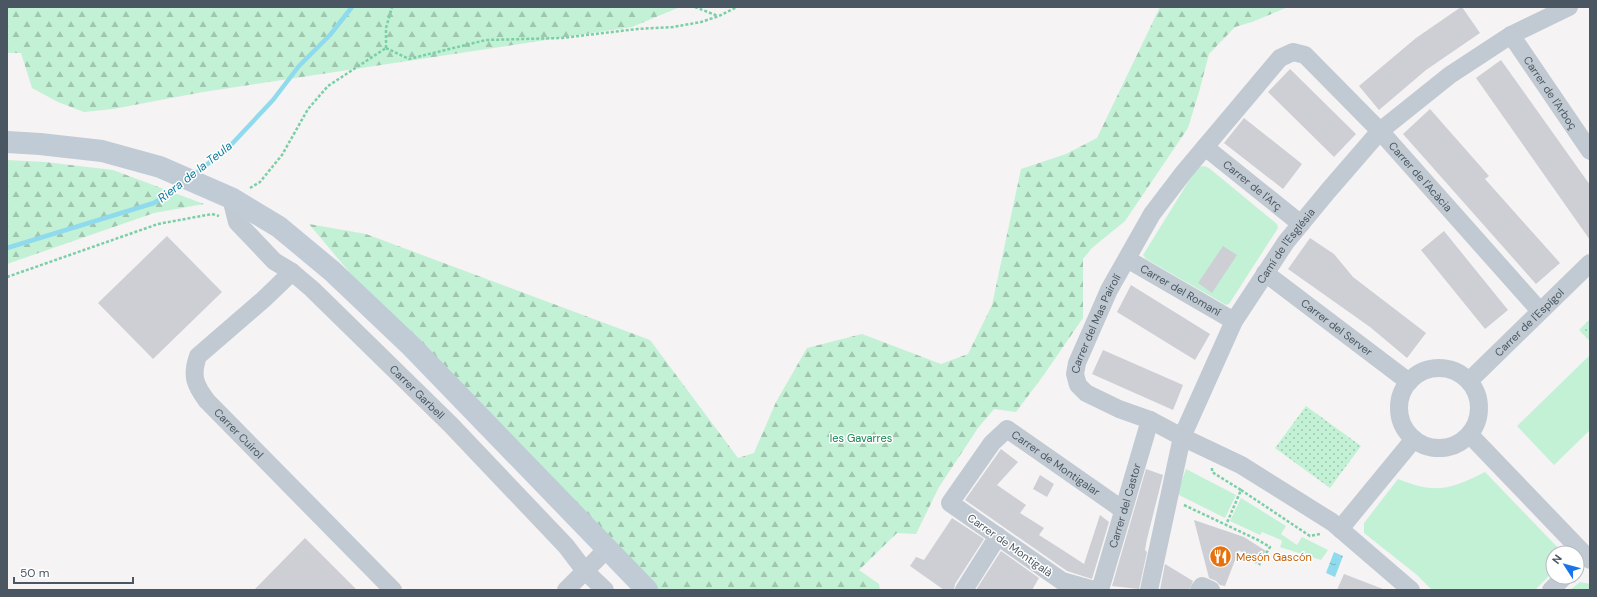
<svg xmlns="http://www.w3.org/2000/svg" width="1597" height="597" font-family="'DM Sans',sans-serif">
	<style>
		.grass { fill: #c3f1d5 }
		.forest { fill: url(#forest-firs) }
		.park { fill: url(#park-dots) }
		.water { fill: url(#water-ripples) }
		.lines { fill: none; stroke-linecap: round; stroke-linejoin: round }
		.stream { stroke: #90daee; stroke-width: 4.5 }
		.building { fill: #cdcfd5 }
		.path { stroke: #7ad0a6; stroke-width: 2.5; stroke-dasharray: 3 2; stroke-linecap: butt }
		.street { stroke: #c1cad2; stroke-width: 18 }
		.secondary { stroke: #c1cbd6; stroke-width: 22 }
		.labels { text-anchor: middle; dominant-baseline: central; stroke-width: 3; stroke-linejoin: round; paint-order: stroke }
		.street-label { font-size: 11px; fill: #4a5661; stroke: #fff }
		.park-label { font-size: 11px; fill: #17864f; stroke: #fff }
		.food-label { font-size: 11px; fill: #c56008; stroke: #fff; text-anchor: start }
		.water-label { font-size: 12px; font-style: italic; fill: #0c7c9b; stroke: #fff }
	</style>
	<defs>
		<pattern id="forest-firs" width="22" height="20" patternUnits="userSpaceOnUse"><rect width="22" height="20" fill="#c3f1d5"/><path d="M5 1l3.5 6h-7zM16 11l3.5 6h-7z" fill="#a0c6b0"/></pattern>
		<pattern id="park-dots" width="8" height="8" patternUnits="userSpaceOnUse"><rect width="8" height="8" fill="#c3f1d5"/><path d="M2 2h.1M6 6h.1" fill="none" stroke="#a0c6b0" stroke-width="1.8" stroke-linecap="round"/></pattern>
		<pattern id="water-ripples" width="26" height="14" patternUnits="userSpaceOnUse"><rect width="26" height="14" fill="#90daee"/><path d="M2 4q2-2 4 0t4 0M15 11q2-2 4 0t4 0" fill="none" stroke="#78b4c4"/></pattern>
	</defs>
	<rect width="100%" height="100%" fill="#f5f3f3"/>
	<path class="grass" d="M 1204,166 L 1209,168 L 1277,224 L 1278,228 L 1229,304 L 1226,305 L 1146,259 L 1143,255 L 1195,171 L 1199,167 Z
		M 1590,355 L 1590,430 L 1554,465 L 1517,426 Z
		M 1186,469 L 1236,495 L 1225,518 L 1177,494 Z
		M 1485,472 L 1563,553 L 1553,553 L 1553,572 L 1535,590 L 1432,590 L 1417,575 L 1364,533 L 1364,523 L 1398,479 C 1436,494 1449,490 1485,472 Z
		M 1241,498 L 1286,526 L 1281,534 L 1297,545 L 1302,537 L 1328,550 L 1321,560 L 1280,547 L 1282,542 L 1281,540 L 1262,532 L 1260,535 L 1230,521 Z
		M 1580,582 L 1590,584 L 1590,590 L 1570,590 Z"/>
	<path class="forest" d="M 7,7 L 680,7 L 632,27 L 203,92 L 113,109 L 84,112 L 58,102 L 32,88 L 21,53 L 7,53 Z
		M 1160,7 L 1288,7 L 1252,22 L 1235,27 L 1209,54 L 1199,92 L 1188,128 L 1125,221 L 1092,248 L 1083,259 L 1083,318 L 1043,376 L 1016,412 L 994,409 L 978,428 L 939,487 L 916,534 L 897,533 L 859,570 L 879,584 L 880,590 L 648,590 L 412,347 L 309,224 L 366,234 L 650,340 L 738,458 L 754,453 L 776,402 L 807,348 L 862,334 L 941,364 L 968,354 L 992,305 L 1021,169 L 1066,154 L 1097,138 Z
		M 7,160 L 45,162 L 113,170 L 204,204 L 154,213 L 7,264 Z"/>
	<path class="park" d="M 1590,319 L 1590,341 L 1579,330 Z
		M 1306,406 L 1361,446 L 1330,488 L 1275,448 Z"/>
	<path class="water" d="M 1334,552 L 1343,556 L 1335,577 L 1326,573 Z"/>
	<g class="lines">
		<path class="stream" d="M 195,174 L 230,146 L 273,100 L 299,66 L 330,35 L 352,7
			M 7,248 L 154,203 L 183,184"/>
	</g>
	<path class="building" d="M 1461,7 L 1462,7 L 1480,33 L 1426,70 L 1379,110 L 1359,86 L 1416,38 Z
		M 1501,60 L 1590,185 L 1590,240 L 1476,78 Z
		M 1290,69 L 1356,134 L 1334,157 L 1268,92 Z
		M 1430,109 L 1489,176 L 1485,179 L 1560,263 L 1536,284 L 1403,134 Z
		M 1244,118 L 1302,164 L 1283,189 L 1224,143 Z
		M 1444,231 L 1508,310 L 1485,329 L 1421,250 Z
		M 167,236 L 222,292 L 153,359 L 98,303 Z
		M 1310,238 L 1334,254 L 1353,277 L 1426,333 L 1407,358 L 1370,327 L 1288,269 Z
		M 1223,246 L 1237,255 L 1212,293 L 1198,283 Z
		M 1131,285 L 1210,334 L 1195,360 L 1117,312 Z
		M 1103,350 L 1183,385 L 1173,410 L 1092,374 Z
		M 1001,449 L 1018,462 L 997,485 L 1026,505 L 1020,513 L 1044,528 L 1039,535 L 1061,549 L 1084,564 L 1100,515 L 1109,522 L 1092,579 L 1067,571 L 965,500 Z
		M 1146,469 L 1163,475 L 1147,539 L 1145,550 L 1147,552 L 1139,589 L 1112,586 Z
		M 1040,475 L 1054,484 L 1047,497 L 1033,489 Z
		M 952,518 L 984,539 L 955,584 L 954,590 L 944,590 L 910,566 L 916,557 L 924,560 Z
		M 1194,520 L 1244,537 L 1266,551 L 1256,564 L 1239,550 L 1225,586 L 1220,585 L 1216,581 L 1209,578 Z
		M 305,538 L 357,590 L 254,590 Z
		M 1001,551 L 1039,578 L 1032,590 L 976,590 Z
		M 1165,564 L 1193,581 L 1189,590 L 1160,590 Z
		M 1344,574 L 1383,589 L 1383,590 L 1337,590 Z"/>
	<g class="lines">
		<path class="path" d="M 695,7 L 718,16
			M 386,48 L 409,59 L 486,40 L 562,38 L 637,29 L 673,27 L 701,22 L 719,16 L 737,7
			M 386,48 L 386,28 L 392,7
			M 250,188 L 260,182 L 282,155 L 308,109 L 328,86 L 386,48
			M 7,277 L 158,224 L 212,214 L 219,216
			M 1212,468 L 1212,472 L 1241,490 L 1226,525
			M 1241,490 L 1310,536 L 1320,534
			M 1184,505 L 1258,540 L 1270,547 L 1259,565"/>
		<g class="street">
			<path id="s1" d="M 1511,35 L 1590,151"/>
			<path id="s2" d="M 1205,147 L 1301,224"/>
			<path id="s3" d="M 231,198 L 237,222 L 274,261 L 292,272 L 312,289 L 451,425 L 566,546 L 585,571 L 605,590"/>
			<path id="s4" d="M 1127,259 L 1234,321"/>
			<path id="s5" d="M 292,272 L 264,299 L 198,356 C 191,376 195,385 207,401 L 393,590"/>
			<path id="s6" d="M 1265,273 L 1409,382"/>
			<circle cx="1439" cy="408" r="40"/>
			<path id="s7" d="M 1469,381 L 1590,263"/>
			<path d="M 1470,435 L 1590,560"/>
			<path d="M 1340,529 L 1414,439"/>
			<path d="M 566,590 L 607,549"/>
			<path d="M 964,590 L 998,536"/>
			<path id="s8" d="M 1094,590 L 1062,581 L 950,503 L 992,443 L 1007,429 L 1123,510"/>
			<path id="s9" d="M 1100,590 L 1150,420"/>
			<path id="s10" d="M 1149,590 L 1182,437 L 1234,321 L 1286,242 L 1328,191 L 1380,131 L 1450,75 L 1511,35 L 1569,7"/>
			<path d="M 1199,590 L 1202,586 L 1211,590"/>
			<path id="s11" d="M 1411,590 L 1332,522 L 1241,465 L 1182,437 L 1150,420 L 1119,409 L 1086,393 L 1078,385 L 1075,374 L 1077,363 L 1109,290 L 1152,214 L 1184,172 L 1280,58 L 1293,52 L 1305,55 L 1380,131 L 1540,311"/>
			<path d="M 1551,590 L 1564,577"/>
		</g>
		<path class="secondary" d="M 7,142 L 40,144 L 102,151 L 160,167 L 231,198 L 279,227 L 332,271 L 412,347 L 647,590"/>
	</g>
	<defs>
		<symbol id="restaurant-disc" viewBox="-11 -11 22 22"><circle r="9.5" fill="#e8710a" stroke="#fff"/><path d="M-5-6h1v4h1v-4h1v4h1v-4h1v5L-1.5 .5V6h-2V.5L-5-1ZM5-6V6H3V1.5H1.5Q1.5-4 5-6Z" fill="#fff"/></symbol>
	</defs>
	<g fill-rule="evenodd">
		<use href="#restaurant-disc" x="1208" y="544" width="25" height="25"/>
	</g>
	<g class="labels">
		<g class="street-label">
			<text stroke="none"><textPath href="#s1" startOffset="70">Carrer de l'Arboç</textPath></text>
			<text stroke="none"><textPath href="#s11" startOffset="980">Carrer de l'Acàcia</textPath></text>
			<text stroke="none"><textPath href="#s2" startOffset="61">Carrer de l'Arç</textPath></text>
			<text stroke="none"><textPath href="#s10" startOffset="375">Camí de l'Església</textPath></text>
			<text stroke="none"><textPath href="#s4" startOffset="62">Carrer del Romaní</textPath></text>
			<text stroke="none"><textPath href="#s7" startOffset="84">Carrer de l'Espígol</textPath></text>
			<text stroke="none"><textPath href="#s11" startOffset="460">Carrer del Mas Pairolí</textPath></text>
			<text stroke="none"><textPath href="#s6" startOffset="90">Carrer del Server</textPath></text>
			<text stroke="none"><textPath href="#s3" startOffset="273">Carrer Garbell</textPath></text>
			<text stroke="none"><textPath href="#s5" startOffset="220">Carrer Cuirol</textPath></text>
			<text stroke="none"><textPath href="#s8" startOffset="323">Carrer de Montigalar</textPath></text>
			<text stroke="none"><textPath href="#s9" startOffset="88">Carrer del Castor</textPath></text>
			<text transform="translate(1010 545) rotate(35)">Carrer de Montigalà</text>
		</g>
		<g class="park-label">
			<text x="861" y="438">les Gavarres</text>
		</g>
		<g class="food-label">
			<text x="1236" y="557">Mesón Gascón</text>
		</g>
		<g class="water-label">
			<text transform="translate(195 172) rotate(-38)">Riera de la Teula</text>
		</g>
	</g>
	<rect width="1597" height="597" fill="none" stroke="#4a5661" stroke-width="16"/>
	<g transform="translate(1565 565) rotate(306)"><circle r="19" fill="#ffffff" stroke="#b7bbc0"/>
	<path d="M0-3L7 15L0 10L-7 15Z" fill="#1a73e8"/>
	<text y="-6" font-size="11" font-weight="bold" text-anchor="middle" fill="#4a5661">N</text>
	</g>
	<path d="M14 577v6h119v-6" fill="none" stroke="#4a5661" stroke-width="2"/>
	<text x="20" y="577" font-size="12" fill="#4a5661" stroke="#ffffff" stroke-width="3" paint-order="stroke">50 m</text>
</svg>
